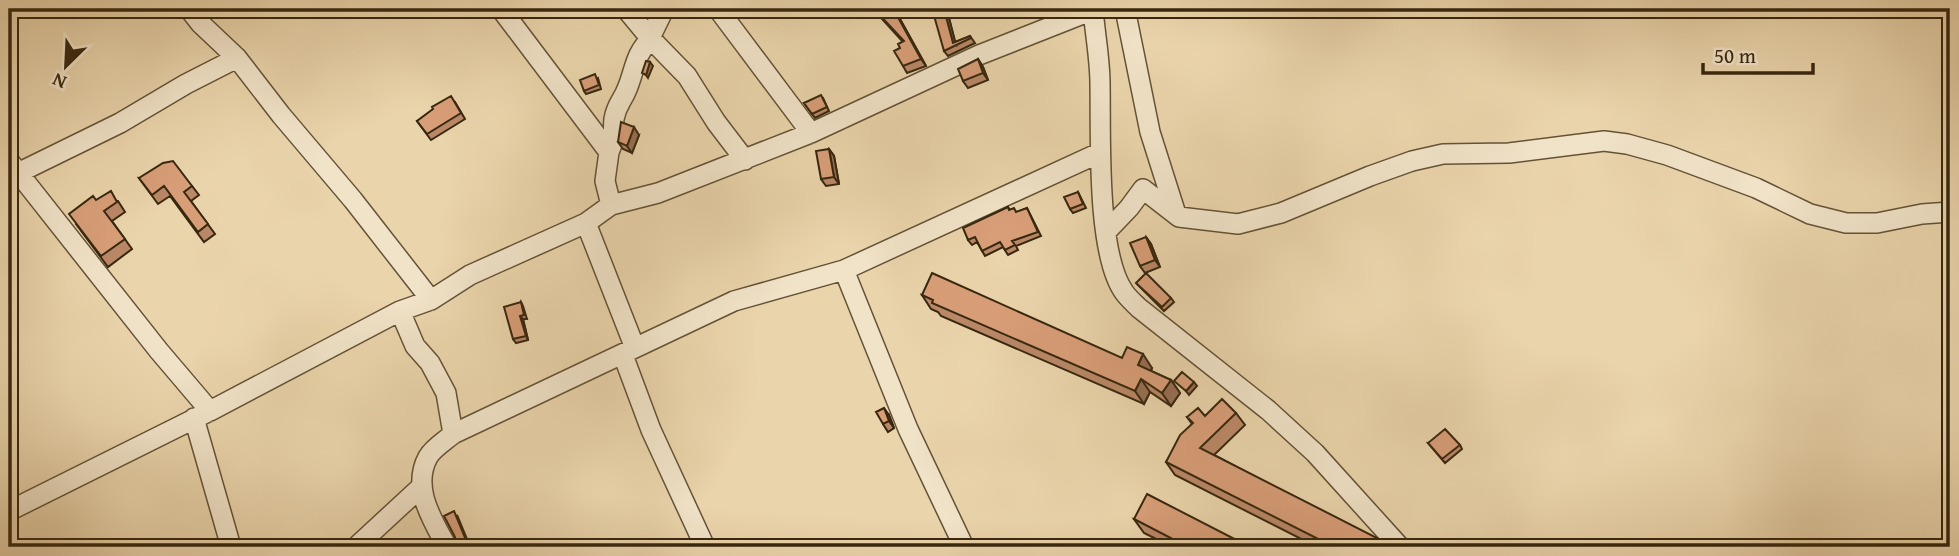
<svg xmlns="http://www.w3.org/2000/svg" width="1959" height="556" font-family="'Gentium Book Plus',serif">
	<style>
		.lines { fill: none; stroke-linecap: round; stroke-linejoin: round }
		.minor-casing { stroke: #645236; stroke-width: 22 }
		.minor { stroke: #f1e3c8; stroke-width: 19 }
		.wall { fill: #ba8867; stroke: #37270f; stroke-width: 2 }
		.shaded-wall { fill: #976f54; stroke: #37270f; stroke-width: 2 }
		.building { fill: #d89e78; stroke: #37270f; stroke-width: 2 }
	</style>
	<rect width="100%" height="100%" fill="#ead4ab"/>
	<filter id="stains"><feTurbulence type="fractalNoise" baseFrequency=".00286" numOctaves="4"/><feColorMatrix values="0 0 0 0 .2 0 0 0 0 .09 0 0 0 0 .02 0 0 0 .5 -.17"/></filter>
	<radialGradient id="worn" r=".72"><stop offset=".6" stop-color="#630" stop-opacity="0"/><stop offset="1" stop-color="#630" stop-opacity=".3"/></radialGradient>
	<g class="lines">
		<defs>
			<path id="minor" d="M 189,9 L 200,23 L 237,58 L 281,115 L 353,200 L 431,300
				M 501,9 L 609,152 L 605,181 L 611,205
				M 626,9 L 650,38 L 687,76 L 716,122 L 745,160
				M 718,9 L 811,133
				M 1093,9 C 1095,34 1100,59 1100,84 C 1101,134 1096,253 1124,292 C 1128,298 1134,303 1139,308 L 1268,410 L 1315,453 L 1400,547
				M 1125,9 L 1150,132 L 1176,214
				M 650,38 L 664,9
				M 609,152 C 617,134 612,135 614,119 C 617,103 622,102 627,89 C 635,70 635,53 651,39
				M 9,161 L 159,351 L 210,411
				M 18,173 L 120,123 L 186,84 L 237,58
				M 586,223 L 635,348
				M 1106,232 L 1129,208 L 1143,189 L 1179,217 L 1238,224 L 1281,213 L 1370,176 L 1412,161 L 1443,154 L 1509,153 L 1604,141 L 1627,144 L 1667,155 L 1756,188 L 1810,214 L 1846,223 L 1877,223 L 1922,214 L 1950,212
				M 844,270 L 908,429 L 964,547
				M 400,311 L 415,346 L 430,363 L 446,393 L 453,434
				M 623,355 L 651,430 L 705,547
				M 194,418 L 231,547
				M 9,511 L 210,411 L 400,311 L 431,300 L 470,275 L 586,223 L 611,205 L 658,193 L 811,133 L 979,55 L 1093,10
				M 356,547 L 422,486
				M 447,547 C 433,521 411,488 428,457 C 433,448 445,441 453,434 L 734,301 L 844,270 L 1099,153"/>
		</defs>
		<use href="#minor" class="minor-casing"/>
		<use href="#minor" class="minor"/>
	</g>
	<path class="wall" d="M 873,9 L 894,9 L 901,18 L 900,19 L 926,66 L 907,73 L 903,66 L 900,48 L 903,42 Z
		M 948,14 L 955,42 L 970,36 L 975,43 L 948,56 L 944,51 Z
		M 978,59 L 983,67 L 988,80 L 968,88 L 963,81 Z
		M 598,78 L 601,89 L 586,94 L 584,91 Z
		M 823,98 L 829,111 L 815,118 L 804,103 Z
		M 455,102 L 465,119 L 431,140 L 417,121 Z
		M 639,135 L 632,153 L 623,149 L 618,142 Z
		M 829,149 L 834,156 L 839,184 L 826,186 L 821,179 Z
		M 139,178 L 192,186 L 199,195 L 191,201 L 215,234 L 204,242 L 170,196 L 158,204 Z
		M 1078,192 L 1086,208 L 1073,213 L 1070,209 Z
		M 96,200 L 118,201 L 125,212 L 112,221 L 132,249 L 108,267 L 76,224 Z
		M 1008,207 L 1010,210 L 1017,212 L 1027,208 L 1041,236 L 1016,246 L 1018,250 L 1008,255 L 1003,247 L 985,256 L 977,242 L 972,245 L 968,240 Z
		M 1146,237 L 1151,244 L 1160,267 L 1145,273 L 1140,266 Z
		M 1136,283 L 1171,298 L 1174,302 L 1164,311 Z
		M 922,295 L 1152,368 L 1151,371 L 1171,380 L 1180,393 L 1171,406 L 1150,392 L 1144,404 L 941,316 L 938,312 L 931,309 Z
		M 521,302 L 523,306 L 527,319 L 523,319 L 528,340 L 516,343 L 513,339 Z
		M 9,359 L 14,367 L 9,371 Z
		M 1236,413 L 1245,425 L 1214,455 L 1387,546 L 1388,547 L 1317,547 L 1175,475 L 1166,462 L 1192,424 L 1187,417 Z
		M 889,415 L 894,428 L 888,432 L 883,424 Z
		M 1428,443 L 1460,445 L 1462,449 L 1445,463 Z
		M 457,515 L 469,544 L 462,547 L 458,547 L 456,545 Z
		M 1134,519 L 1250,547 L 1172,547 L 1144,533 Z"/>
	<path class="shaded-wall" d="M 944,9 L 948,14 L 956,45 L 953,43 Z
		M 895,12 L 900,19 L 926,66 L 921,59 Z
		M 978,59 L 983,67 L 988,80 L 983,73 Z
		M 650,62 L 653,66 L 648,78 L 646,75 Z
		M 634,127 L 639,135 L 632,153 L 627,146 Z
		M 829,149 L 834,156 L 839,184 L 834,177 Z
		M 1146,237 L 1151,244 L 1160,267 L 1155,260 Z
		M 520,316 L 523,319 L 528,340 L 526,336 Z
		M 1143,354 L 1152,368 L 1147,378 L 1138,365 Z
		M 1141,379 L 1150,392 L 1144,404 L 1135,391 Z
		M 1171,380 L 1180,393 L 1171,406 L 1162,393 Z
		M 1194,382 L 1197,386 L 1189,395 L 1186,391 Z
		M 884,408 L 889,415 L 894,428 L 889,421 Z"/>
	<path class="building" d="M 874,9 L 894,9 L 896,11 L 895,12 L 921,59 L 903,66 L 894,51 L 900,48 L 898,44 L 904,41 Z
		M 944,9 L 953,43 L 970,36 L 971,38 L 944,51 L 933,12 Z
		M 978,59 L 983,73 L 963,81 L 958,69 Z
		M 646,61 L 650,62 L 646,75 L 642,73 Z
		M 595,74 L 599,85 L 584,91 L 580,80 Z
		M 821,95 L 827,107 L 812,114 L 804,103 Z
		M 451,96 L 461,113 L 427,134 L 417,121 L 433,109 L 432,107 Z
		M 621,122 L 634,127 L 627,146 L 618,142 Z
		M 829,149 L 834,177 L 821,179 L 816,151 Z
		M 173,161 L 192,186 L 184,192 L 208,224 L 198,232 L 164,186 L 152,195 L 139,178 L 163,163 Z
		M 111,191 L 117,202 L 104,211 L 125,239 L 101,256 L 69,214 L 93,196 L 96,200 Z
		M 1078,192 L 1083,204 L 1070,209 L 1064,197 Z
		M 1008,207 L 1009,210 L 1014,208 L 1016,212 L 1027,208 L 1038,232 L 1012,241 L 1015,245 L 1005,250 L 1000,242 L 982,251 L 975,237 L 968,240 L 963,228 Z
		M 1146,237 L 1155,260 L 1140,266 L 1130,243 Z
		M 932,273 L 1122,358 L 1127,347 L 1143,354 L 1138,365 L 1171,380 L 1162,393 L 1141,379 L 1135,391 L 932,303 L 933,300 L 922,295 Z
		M 1146,273 L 1171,298 L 1162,307 L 1136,283 Z
		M 521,302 L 524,315 L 520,316 L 526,336 L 513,339 L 504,307 Z
		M 1182,372 L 1194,382 L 1186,391 L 1174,381 Z
		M 1222,399 L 1236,413 L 1200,448 L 1379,539 L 1387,546 L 1386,547 L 1334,547 L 1166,462 L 1180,435 L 1193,423 L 1187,417 L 1198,408 L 1205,416 Z
		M 884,408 L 889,421 L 883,424 L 876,412 Z
		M 1445,429 L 1460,445 L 1442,459 L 1428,443 Z
		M 1147,494 L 1250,547 L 1188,547 L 1134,519 Z
		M 454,511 L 466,540 L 456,545 L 455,537 L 444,516 Z"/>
	<rect width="1959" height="556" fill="none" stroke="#ead4ab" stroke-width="35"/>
	<rect x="10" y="10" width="1938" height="535" fill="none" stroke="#37270f" stroke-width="3.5"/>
	<rect x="18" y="18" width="1924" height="521" fill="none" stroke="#37270f" stroke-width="2"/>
	<g transform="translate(66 66) rotate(204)" stroke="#f1e3c8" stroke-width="5" paint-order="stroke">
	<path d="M0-5L12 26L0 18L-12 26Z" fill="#37270f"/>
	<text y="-10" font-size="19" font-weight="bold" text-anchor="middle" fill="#37270f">N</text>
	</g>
	<path d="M1703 63v10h110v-10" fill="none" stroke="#37270f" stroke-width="3.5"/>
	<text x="1714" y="63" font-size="21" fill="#37270f" stroke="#f1e3c8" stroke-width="5" paint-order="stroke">50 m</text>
	<rect width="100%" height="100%" filter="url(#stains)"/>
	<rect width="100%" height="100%" fill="url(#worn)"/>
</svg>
